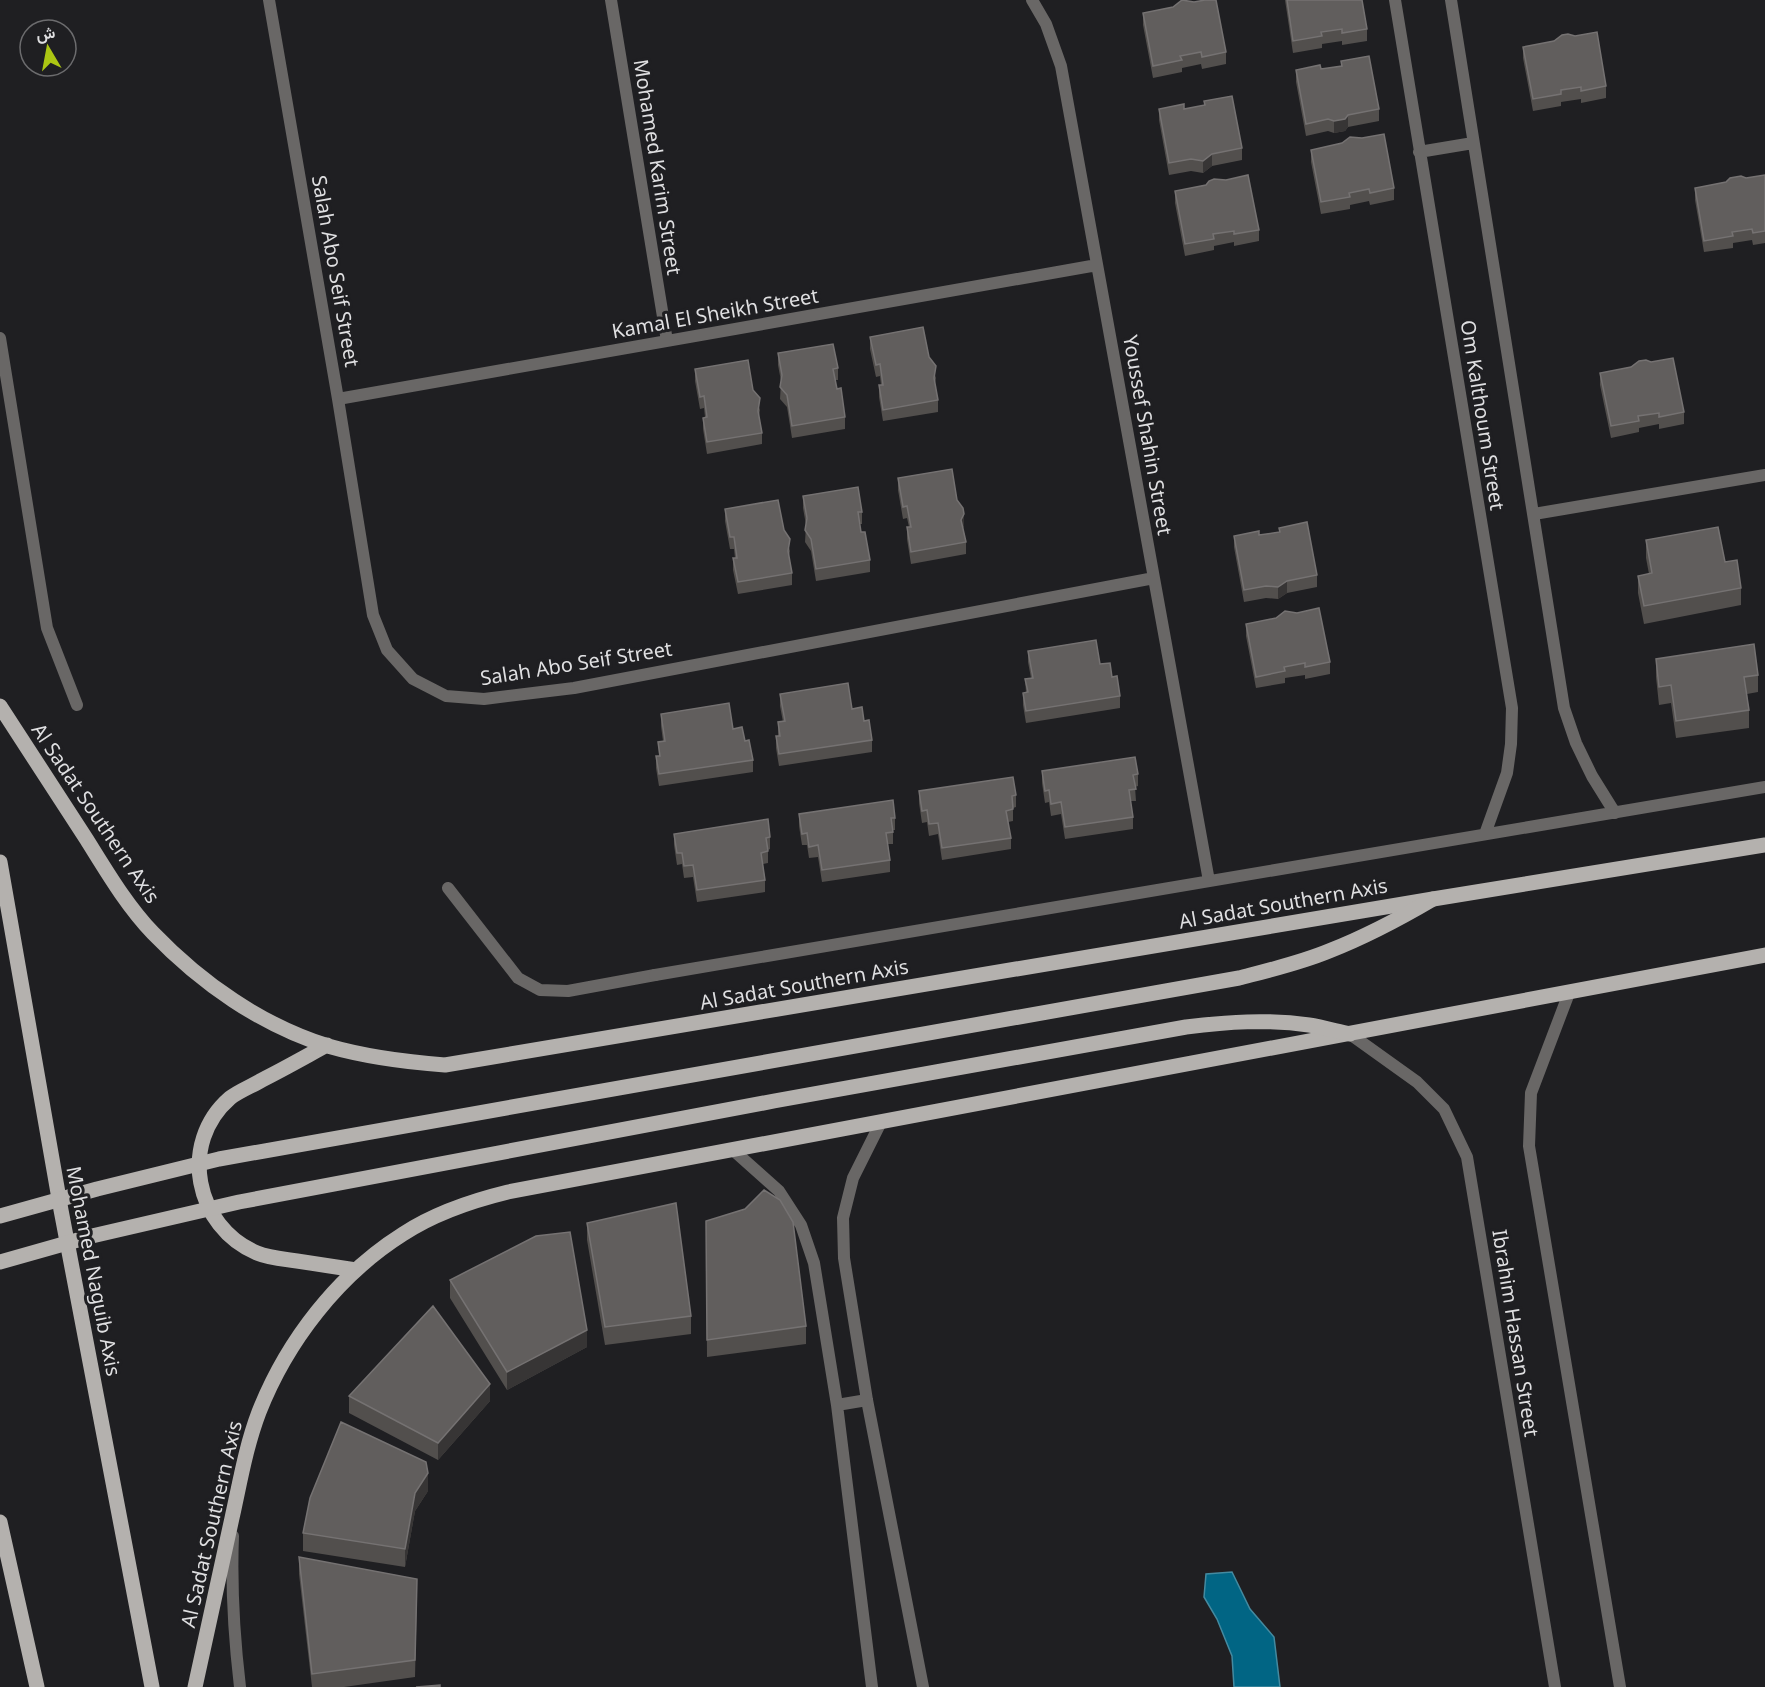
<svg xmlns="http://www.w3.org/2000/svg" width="1765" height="1687" font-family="'Noto Sans',Vazirmatn,sans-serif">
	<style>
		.water { fill: #016584; stroke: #448aa0; stroke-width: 1.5 }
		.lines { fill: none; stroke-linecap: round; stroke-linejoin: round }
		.service { stroke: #696766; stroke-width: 12 }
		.minor { stroke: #696766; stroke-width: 12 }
		.tertiary { stroke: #696766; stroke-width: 12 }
		.primary { stroke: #b4b1ae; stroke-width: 15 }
		.primary-bridge { stroke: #b4b1ae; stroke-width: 15 }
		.wall { fill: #524f4d }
		.shaded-wall { fill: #373535 }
		.building { fill: #615e5d; stroke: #757272; stroke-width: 1.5 }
		.labels { text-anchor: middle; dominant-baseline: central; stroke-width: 6; stroke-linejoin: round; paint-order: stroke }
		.street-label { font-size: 20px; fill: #dfdfe1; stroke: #1f1f22 }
	</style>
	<rect width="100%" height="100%" fill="#1f1f22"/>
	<path class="water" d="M 1232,1572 L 1250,1609 L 1274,1637 L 1280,1687 L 1234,1687 L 1232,1656 L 1217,1619 L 1204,1597 L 1206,1574 Z"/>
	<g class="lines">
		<path class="service" d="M 448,888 L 518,978 L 540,990 L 568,991 L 655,975"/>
		<path class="minor" d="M 269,0 L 338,399 L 373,615 L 387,650 L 413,679 L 446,696 L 484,699 L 574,688 L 1154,578
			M 611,0 L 667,341
			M 1032,0 L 1046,24 L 1061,66 L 1209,881
			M 1395,0 L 1512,708 L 1511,744 L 1507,773 L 1485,834
			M 1451,0 L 1564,708 L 1576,743 L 1592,776 L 1615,813
			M 1419,152 L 1473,143
			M 0,338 L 47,628 L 77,705
			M 338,399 L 1097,265
			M 1534,514 L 1765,475
			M 655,975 L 1765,787
			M 881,1122 L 853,1178 L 843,1218 L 844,1258 L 867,1400 L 923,1687
			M 733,1150 L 779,1191 L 801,1225 L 814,1263 L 837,1405 L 872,1687
			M 837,1405 L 867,1400"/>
		<path class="tertiary" d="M 1569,993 L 1531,1093 L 1529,1146 L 1620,1687
			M 1350,1034 L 1417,1082 L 1444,1109 L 1467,1157 L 1555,1687
			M 233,1536 C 231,1586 234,1636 240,1687"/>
		<path class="primary" d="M 0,706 C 29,751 58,796 87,840 C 107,872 127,906 153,933 C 201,983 261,1025 328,1046 C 366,1057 405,1062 445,1065 L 1433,899 L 1765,845
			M 0,862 L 61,1210 L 152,1687
			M 327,1045 C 305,1057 284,1069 262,1080 C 252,1086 239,1091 230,1098 C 178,1143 195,1227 257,1253 C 269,1258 284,1259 297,1261 C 317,1264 336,1267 356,1270
			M 0,1522 L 37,1687
			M 195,1687 C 207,1631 220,1574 232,1518 C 240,1482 246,1446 259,1412 C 287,1341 338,1275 403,1234 C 435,1213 471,1201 508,1192 L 1765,955"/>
		<path class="primary-bridge" d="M 0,1216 L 97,1189 L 219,1159 L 1239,978 C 1270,970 1300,963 1329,951 C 1365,937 1399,919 1433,899
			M 0,1262 L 92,1236 L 239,1202 L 774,1101 L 1186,1027 C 1227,1022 1267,1019 1309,1025 C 1322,1027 1336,1031 1350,1034"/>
	</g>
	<path class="wall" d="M 1285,0 L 1362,0 L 1367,29 L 1367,41 L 1342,45 L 1342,41 L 1322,44 L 1322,48 L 1293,53 Z
		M 1143,13 L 1226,52 L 1226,64 L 1202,69 L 1201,64 L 1182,68 L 1182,72 L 1153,78 L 1143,25 Z
		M 1523,47 L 1606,86 L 1606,98 L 1581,103 L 1581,99 L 1561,102 L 1561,106 L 1533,111 L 1523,58 Z
		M 1341,61 L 1379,109 L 1379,121 L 1348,127 L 1345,131 L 1334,133 L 1328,131 L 1306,136 L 1296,82 L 1296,70 L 1321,69 L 1341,66 Z
		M 1204,101 L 1242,148 L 1242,160 L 1212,166 L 1203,173 L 1191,171 L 1169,175 L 1159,120 L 1159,109 L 1184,109 L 1204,105 Z
		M 1311,150 L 1394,188 L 1394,200 L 1370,205 L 1369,201 L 1350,205 L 1350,209 L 1321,214 L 1311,162 Z
		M 1765,175 L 1765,243 L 1753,245 L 1752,240 L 1733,243 L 1733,248 L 1704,252 L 1695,200 L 1695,188 Z
		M 1175,191 L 1259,230 L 1259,241 L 1234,246 L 1234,242 L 1214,246 L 1214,250 L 1185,256 L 1175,203 Z
		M 870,337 L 929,357 L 936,378 L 935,383 L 938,400 L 938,412 L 883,421 L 879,397 L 879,385 L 881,385 L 880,376 L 876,377 L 870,349 Z
		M 778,353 L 838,368 L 838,380 L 835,380 L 837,389 L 845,417 L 845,429 L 792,438 L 787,407 L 780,399 L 781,381 L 778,365 Z
		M 695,369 L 753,390 L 760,410 L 759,416 L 762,433 L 762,444 L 707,454 L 703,429 L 703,418 L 705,417 L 704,408 L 700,409 L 695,381 Z
		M 1600,373 L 1684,412 L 1684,424 L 1659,429 L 1659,424 L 1639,428 L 1639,432 L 1611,438 L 1600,385 Z
		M 898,478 L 957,500 L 964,526 L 963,528 L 966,542 L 966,554 L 911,564 L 907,539 L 907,527 L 909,527 L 907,518 L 903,519 L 898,490 Z
		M 803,496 L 862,512 L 862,524 L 859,524 L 861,532 L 870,560 L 870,572 L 816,581 L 811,551 L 805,542 L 806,525 L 803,508 Z
		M 725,509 L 784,530 L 790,551 L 789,556 L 792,573 L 792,585 L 738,594 L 733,570 L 733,558 L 735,558 L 734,549 L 730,549 L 725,521 Z
		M 1279,528 L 1317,575 L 1317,587 L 1287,593 L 1278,599 L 1266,598 L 1244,602 L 1234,547 L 1234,536 L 1259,535 L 1279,532 Z
		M 1646,540 L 1725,562 L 1741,588 L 1741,605 L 1644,624 L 1638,593 L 1638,576 L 1649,574 L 1646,558 Z
		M 1246,624 L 1330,662 L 1330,674 L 1305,679 L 1305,675 L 1285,678 L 1285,683 L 1256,688 L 1246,636 Z
		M 1028,651 L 1100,664 L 1112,677 L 1120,696 L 1120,708 L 1026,723 L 1023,705 L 1023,693 L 1026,692 L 1025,679 L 1031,678 L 1028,662 Z
		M 1656,659 L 1758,675 L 1758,692 L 1747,694 L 1749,710 L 1749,728 L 1676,738 L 1671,703 L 1659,705 L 1656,677 Z
		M 780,694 L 852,709 L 864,721 L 872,740 L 872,752 L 779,766 L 776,748 L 776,736 L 778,736 L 778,722 L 783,722 L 780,706 Z
		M 661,714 L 733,729 L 745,741 L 753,760 L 753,772 L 659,786 L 656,768 L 656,756 L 659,756 L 658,742 L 663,741 L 661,726 Z
		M 1042,771 L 1138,774 L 1138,786 L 1135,787 L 1136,801 L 1130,801 L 1133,817 L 1133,829 L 1065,839 L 1061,814 L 1051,816 L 1049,802 L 1045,803 L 1042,783 Z
		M 919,791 L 1016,795 L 1016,807 L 1013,808 L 1013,821 L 1008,822 L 1011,838 L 1011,849 L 942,860 L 938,834 L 929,836 L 927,822 L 922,823 L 919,803 Z
		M 799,814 L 895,818 L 895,830 L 893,830 L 893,844 L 888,844 L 890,860 L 890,872 L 822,882 L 818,857 L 809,858 L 807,845 L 802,845 L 799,826 Z
		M 674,834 L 770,837 L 770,849 L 768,850 L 768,863 L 763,864 L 765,880 L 765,892 L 697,902 L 693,877 L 684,878 L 682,864 L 677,865 L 674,845 Z
		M 706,1221 L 806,1326 L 806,1344 L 707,1357 Z
		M 587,1223 L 691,1316 L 691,1334 L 605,1345 L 587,1240 Z
		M 450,1280 L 587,1347 L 507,1390 L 450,1298 Z
		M 349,1396 L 490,1401 L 438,1460 L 349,1413 Z
		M 428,1491 L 415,1511 L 405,1567 L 303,1551 L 303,1533 Z
		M 299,1557 L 417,1597 L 415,1677 L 344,1687 L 312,1687 L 299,1574 Z"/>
	<path class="shaded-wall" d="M 1348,115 L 1348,127 L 1345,131 L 1334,133 L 1334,121 Z
		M 1212,154 L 1212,166 L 1203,173 L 1203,161 Z
		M 964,514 L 964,526 L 961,532 L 961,520 Z
		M 1287,581 L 1287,593 L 1278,599 L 1278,587 Z
		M 587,1330 L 587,1347 L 507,1390 L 507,1372 Z
		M 490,1384 L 490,1401 L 438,1460 L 438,1443 Z
		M 428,1473 L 428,1491 L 415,1511 L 405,1567 L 405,1549 L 415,1493 Z"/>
	<path class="building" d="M 1182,0 L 1194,2 L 1205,0 L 1216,0 L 1226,52 L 1202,57 L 1201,52 L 1180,56 L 1182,60 L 1153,66 L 1143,13 L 1173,7 Z
		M 1287,0 L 1362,0 L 1367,29 L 1342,33 L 1342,29 L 1321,32 L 1322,36 L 1293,41 Z
		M 1597,32 L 1606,86 L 1581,91 L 1581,87 L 1561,90 L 1561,94 L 1533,99 L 1523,47 L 1554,41 L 1562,35 L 1568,34 L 1575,36 Z
		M 1369,56 L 1379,109 L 1348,115 L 1345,119 L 1334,121 L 1328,119 L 1306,124 L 1296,70 L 1320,65 L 1321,69 L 1342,66 L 1341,61 Z
		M 1232,96 L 1242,148 L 1212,154 L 1203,161 L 1191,159 L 1169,163 L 1159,109 L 1184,104 L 1184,109 L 1205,105 L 1204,101 Z
		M 1384,134 L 1394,188 L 1370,193 L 1369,189 L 1349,193 L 1350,197 L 1321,202 L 1311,150 L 1342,143 L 1350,137 L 1362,138 Z
		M 1248,175 L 1259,230 L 1234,234 L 1234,231 L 1213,234 L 1214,239 L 1185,244 L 1175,191 L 1206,185 L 1209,181 L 1214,179 L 1226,180 Z
		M 1765,175 L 1765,231 L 1753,233 L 1752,229 L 1732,232 L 1733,236 L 1704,241 L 1695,188 L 1726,182 L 1730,178 L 1741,176 L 1746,178 Z
		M 923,327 L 929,357 L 936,366 L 934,378 L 938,400 L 883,410 L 879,385 L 883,385 L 880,364 L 876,365 L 870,337 Z
		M 833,344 L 838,368 L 833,369 L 837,389 L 841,388 L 845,417 L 792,426 L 787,395 L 780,387 L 782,375 L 778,353 Z
		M 1673,358 L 1684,412 L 1659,417 L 1659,413 L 1638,416 L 1639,421 L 1611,426 L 1600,373 L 1631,367 L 1639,361 L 1646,360 L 1651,362 Z
		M 748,360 L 753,390 L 760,398 L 758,411 L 762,433 L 707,442 L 703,418 L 707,417 L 704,396 L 700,397 L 695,369 Z
		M 952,469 L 957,500 L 963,508 L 964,514 L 961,520 L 966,542 L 911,552 L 907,527 L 911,527 L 907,506 L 903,507 L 898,478 Z
		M 858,487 L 862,512 L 858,512 L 861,532 L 865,532 L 870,560 L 816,569 L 811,539 L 805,530 L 807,518 L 803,496 Z
		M 778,500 L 784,530 L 790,539 L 788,551 L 792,573 L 738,582 L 733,558 L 737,558 L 734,537 L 730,537 L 725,509 Z
		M 1307,522 L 1317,575 L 1287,581 L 1278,587 L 1266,586 L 1244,590 L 1234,536 L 1259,531 L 1259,535 L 1280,532 L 1279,528 Z
		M 1718,527 L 1725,562 L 1737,560 L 1741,588 L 1644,606 L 1638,576 L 1652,573 L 1646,540 Z
		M 1319,608 L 1330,662 L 1305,667 L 1305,663 L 1284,667 L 1285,671 L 1256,677 L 1246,624 L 1276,618 L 1285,611 L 1297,613 Z
		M 1096,640 L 1100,664 L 1110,663 L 1112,677 L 1117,676 L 1120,696 L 1026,711 L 1023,693 L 1028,692 L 1025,679 L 1033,678 L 1028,651 Z
		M 1754,644 L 1758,675 L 1744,677 L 1749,710 L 1676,721 L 1671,685 L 1659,687 L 1656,659 Z
		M 848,683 L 852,709 L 862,707 L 864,721 L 869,720 L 872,740 L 779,754 L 776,736 L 780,736 L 778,722 L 785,721 L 780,694 Z
		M 729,703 L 733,729 L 742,727 L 745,741 L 749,740 L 753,760 L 659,774 L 656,756 L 660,756 L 658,742 L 665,741 L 661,714 Z
		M 1135,757 L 1138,774 L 1133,775 L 1136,789 L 1129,790 L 1133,817 L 1065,827 L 1061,802 L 1051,804 L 1049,790 L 1045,791 L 1042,771 Z
		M 1013,777 L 1016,795 L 1012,796 L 1013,809 L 1006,811 L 1011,838 L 942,848 L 938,823 L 929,824 L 927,810 L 922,811 L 919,791 Z
		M 893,800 L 895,818 L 891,818 L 893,832 L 886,833 L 890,860 L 822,870 L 818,845 L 809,847 L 807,833 L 802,834 L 799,814 Z
		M 768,819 L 770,837 L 766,838 L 768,851 L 761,853 L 765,880 L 697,890 L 693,865 L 684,866 L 682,853 L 677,853 L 674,834 Z
		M 764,1190 L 780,1200 L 793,1222 L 806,1326 L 707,1340 L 706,1221 L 745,1209 Z
		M 676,1203 L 691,1316 L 605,1327 L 587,1223 Z
		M 570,1232 L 587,1330 L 507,1372 L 450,1280 L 536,1236 Z
		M 433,1306 L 490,1384 L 438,1443 L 349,1396 Z
		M 341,1422 L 426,1462 L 428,1473 L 415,1493 L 405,1549 L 303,1533 L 310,1498 Z
		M 299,1557 L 417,1579 L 415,1660 L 312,1674 Z
		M 440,1685 L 440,1687 L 416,1687 Z"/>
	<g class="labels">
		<g class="street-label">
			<text transform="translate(658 167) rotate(81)">Mohamed Karim Street</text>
			<text transform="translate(336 271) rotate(80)">Salah Abo Seif Street</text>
			<text transform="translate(715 313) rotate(-10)">Kamal El Sheikh Street</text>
			<text transform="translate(1483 415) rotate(81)">Om Kalthoum Street</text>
			<text transform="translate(1148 435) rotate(80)">Youssef Shahin Street</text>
			<text transform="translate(576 663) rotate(-9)">Salah Abo Seif Street</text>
			<text transform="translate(96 813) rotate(56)">Al Sadat Southern Axis</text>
			<text transform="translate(1283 903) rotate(-10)">Al Sadat Southern Axis</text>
			<text transform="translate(804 984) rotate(-10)">Al Sadat Southern Axis</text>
			<text transform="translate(94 1271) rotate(79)">Mohamed Naguib Axis</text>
			<text transform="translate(1516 1333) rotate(81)">Ibrahim Hassan Street</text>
			<text transform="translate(211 1524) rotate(-77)">Al Sadat Southern Axis</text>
		</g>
	</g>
	<g transform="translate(48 48) rotate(350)"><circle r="28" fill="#1f1f22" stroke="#6c6c6e" stroke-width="1.5"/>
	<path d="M0-4.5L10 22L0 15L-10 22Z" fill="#acc613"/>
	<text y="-9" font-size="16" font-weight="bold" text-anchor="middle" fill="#dfdfe1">ش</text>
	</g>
</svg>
